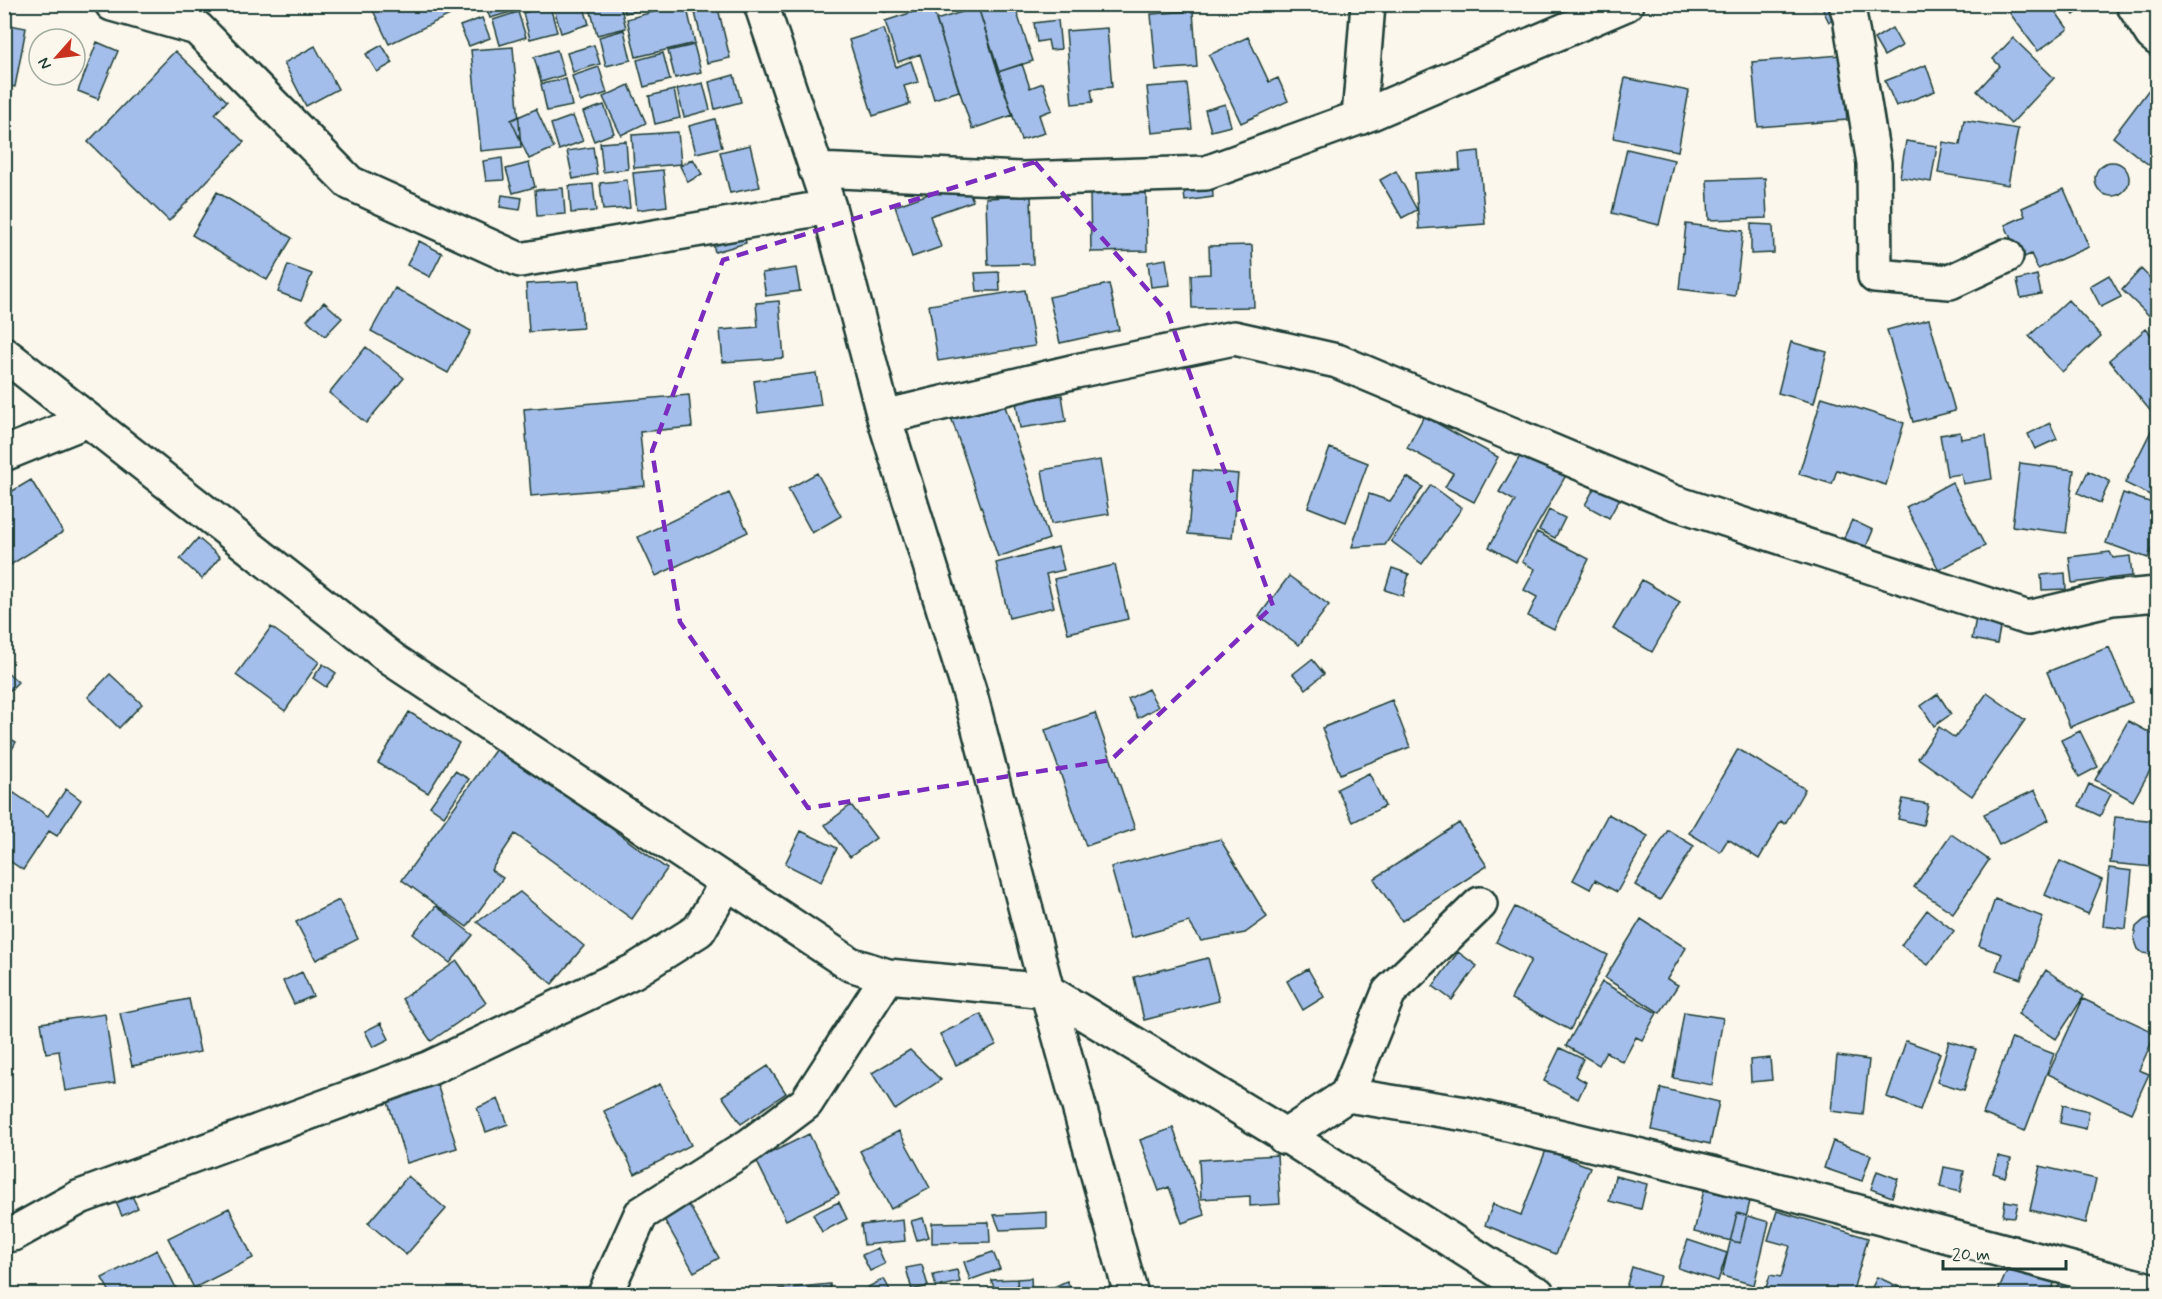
<svg xmlns="http://www.w3.org/2000/svg" width="2162" height="1299" font-family="Mynerve,sans-serif">
	<style>
		.building { fill: #a4beeb; stroke: #1f3d34; stroke-width: 1.5 }
		.lines { fill: none; stroke-linecap: round; stroke-linejoin: round }
		.minor-casing { stroke: #1f3d34; stroke-width: 38 }
		.minor { stroke: #fbf7ec; stroke-width: 33 }
		.marked { fill: none; stroke: #7b2cbf; stroke-width: 4.5; stroke-dasharray: 12 8; stroke-linejoin: round }
	</style>
	<rect width="100%" height="100%" fill="#fbf7ec"/>
	<filter id="ink" filterUnits="userSpaceOnUse"><feTurbulence type="fractalNoise" baseFrequency=".0167" numOctaves="2"/><feDisplacementMap in="SourceGraphic" scale="12" xChannelSelector="R" yChannelSelector="G"/><feConvolveMatrix kernelMatrix="1 2 1 2 8 2 1 2 1" color-interpolation-filters="sRGB"/></filter>
	<g filter="url(#ink)">
		<path class="building" d="M 370,4 L 445,4 L 450,15 L 389,44 Z
			M 485,4 L 516,4 L 518,10 L 490,18 Z
			M 583,4 L 589,24 L 561,33 L 553,5 Z
			M 589,4 L 620,4 L 626,28 L 597,35 Z
			M 623,4 L 650,4 L 651,7 L 625,13 Z
			M 682,4 L 686,4 L 695,43 L 636,57 L 627,19 Z
			M 693,4 L 717,4 L 730,58 L 707,63 Z
			M 882,4 L 915,4 L 884,12 Z
			M 987,4 L 1014,4 L 1033,61 L 998,72 L 978,7 Z
			M 1812,4 L 1835,4 L 1841,17 L 1829,22 L 1821,6 L 1814,9 Z
			M 2003,4 L 2050,4 L 2068,29 L 2038,51 Z
			M 2065,4 L 2087,4 L 2074,15 Z
			M 550,6 L 557,32 L 530,39 L 523,13 Z
			M 932,6 L 959,91 L 934,99 L 920,54 L 898,62 L 885,21 Z
			M 978,7 L 1013,115 L 972,129 L 936,20 Z
			M 1193,11 L 1197,67 L 1156,70 L 1151,14 Z
			M 518,12 L 526,37 L 500,45 L 493,20 Z
			M 482,18 L 490,38 L 469,46 L 460,26 Z
			M 1058,20 L 1061,49 L 1050,50 L 1048,40 L 1037,42 L 1034,23 Z
			M 4,24 L 26,28 L 15,87 L 4,85 Z
			M 1107,28 L 1112,87 L 1091,89 L 1093,102 L 1072,104 L 1066,31 Z
			M 1892,28 L 1902,46 L 1884,56 L 1874,39 Z
			M 884,29 L 896,67 L 911,61 L 918,82 L 904,86 L 910,104 L 873,116 L 849,40 Z
			M 624,30 L 631,60 L 606,66 L 599,37 Z
			M 1248,37 L 1269,82 L 1278,78 L 1288,101 L 1241,123 L 1209,55 Z
			M 2013,38 L 2054,78 L 2011,124 L 1977,91 L 2000,66 L 1993,59 Z
			M 97,42 L 118,51 L 98,99 L 78,91 Z
			M 382,45 L 393,63 L 377,72 L 366,54 Z
			M 594,45 L 600,64 L 573,72 L 567,53 Z
			M 694,45 L 701,72 L 675,78 L 668,51 Z
			M 315,46 L 338,89 L 306,106 L 284,63 Z
			M 513,47 L 521,147 L 481,151 L 471,50 Z
			M 557,50 L 564,75 L 541,82 L 534,57 Z
			M 175,51 L 227,101 L 215,114 L 244,142 L 169,221 L 88,142 Z
			M 663,53 L 670,80 L 644,87 L 637,60 Z
			M 1841,55 L 1847,120 L 1758,127 L 1752,62 Z
			M 1022,64 L 1030,88 L 1043,83 L 1052,110 L 1039,115 L 1045,133 L 1021,140 L 998,72 Z
			M 1926,65 L 1935,91 L 1896,106 L 1885,81 Z
			M 599,67 L 607,93 L 580,102 L 572,76 Z
			M 734,75 L 741,102 L 715,109 L 709,82 Z
			M 1625,78 L 1689,91 L 1678,151 L 1613,138 Z
			M 566,79 L 572,106 L 547,111 L 541,84 Z
			M 703,83 L 710,110 L 684,117 L 677,89 Z
			M 1187,84 L 1192,129 L 1152,133 L 1147,87 Z
			M 629,85 L 646,123 L 621,135 L 603,97 Z
			M 2150,88 L 2158,93 L 2158,154 L 2149,165 L 2113,137 Z
			M 674,90 L 680,118 L 655,124 L 649,96 Z
			M 1225,104 L 1231,126 L 1211,131 L 1205,110 Z
			M 604,105 L 614,133 L 594,141 L 583,112 Z
			M 536,109 L 554,148 L 529,159 L 511,120 Z
			M 573,116 L 583,141 L 559,150 L 551,124 Z
			M 715,119 L 722,147 L 696,153 L 689,126 Z
			M 1964,120 L 2018,129 L 2008,185 L 1938,173 L 1943,142 L 1960,145 Z
			M 678,132 L 681,164 L 634,168 L 632,135 Z
			M 626,141 L 628,169 L 603,172 L 600,143 Z
			M 1906,141 L 1937,146 L 1931,182 L 1900,177 Z
			M 750,145 L 760,187 L 730,193 L 720,152 Z
			M 593,147 L 597,174 L 573,179 L 567,151 Z
			M 1627,149 L 1674,160 L 1659,225 L 1612,213 Z
			M 1479,151 L 1485,224 L 1419,229 L 1415,173 L 1460,170 L 1459,153 Z
			M 502,158 L 504,180 L 486,181 L 483,161 Z
			M 693,159 L 702,174 L 688,182 L 680,166 Z
			M2095 179a17 17 0 1 1 34 0a17 17 0 1 1-34 0Z
			M 529,163 L 535,187 L 513,193 L 506,169 Z
			M 663,170 L 667,206 L 637,210 L 633,173 Z
			M 1396,171 L 1417,210 L 1402,218 L 1380,180 Z
			M 1765,178 L 1767,218 L 1709,220 L 1707,180 Z
			M 627,180 L 630,208 L 603,210 L 600,183 Z
			M 965,181 L 973,201 L 930,216 L 941,247 L 912,257 L 895,206 Z
			M 1212,181 L 1213,197 L 1185,201 L 1183,184 Z
			M 593,184 L 596,211 L 571,213 L 569,186 Z
			M 563,188 L 565,214 L 537,216 L 535,190 Z
			M 2064,189 L 2089,247 L 2038,269 L 2031,254 L 2020,259 L 2005,225 L 2025,216 L 2022,208 Z
			M 217,192 L 292,238 L 267,280 L 192,235 Z
			M 1090,193 L 1146,193 L 1147,251 L 1091,252 Z
			M 502,195 L 522,198 L 520,210 L 500,207 Z
			M 1031,196 L 1033,264 L 988,265 L 986,198 Z
			M 1686,224 L 1743,231 L 1735,296 L 1679,289 Z
			M 1751,224 L 1773,225 L 1774,253 L 1751,254 Z
			M 742,228 L 746,243 L 715,252 L 711,236 Z
			M 419,241 L 442,253 L 430,277 L 407,265 Z
			M 1252,245 L 1254,307 L 1192,308 L 1191,275 L 1210,274 L 1209,246 Z
			M 1166,259 L 1170,285 L 1151,287 L 1148,262 Z
			M 288,265 L 312,274 L 301,301 L 278,292 Z
			M 796,268 L 800,291 L 766,296 L 762,273 Z
			M 2141,269 L 2154,282 L 2158,278 L 2157,323 L 2122,290 Z
			M 999,272 L 1000,291 L 977,291 L 975,273 Z
			M 2037,275 L 2041,294 L 2021,298 L 2017,280 Z
			M 2109,275 L 2121,297 L 2101,307 L 2090,286 Z
			M 579,281 L 583,328 L 529,332 L 526,284 Z
			M 1109,284 L 1119,330 L 1060,343 L 1049,297 Z
			M 395,288 L 471,331 L 448,373 L 371,331 Z
			M 1025,290 L 1035,346 L 938,361 L 929,305 Z
			M 2068,300 L 2101,336 L 2062,372 L 2029,336 Z
			M 779,301 L 784,358 L 723,362 L 720,330 L 758,327 L 756,303 Z
			M 324,302 L 342,318 L 325,336 L 307,320 Z
			M 1929,319 L 1955,411 L 1913,422 L 1887,330 Z
			M 2146,329 L 2158,343 L 2158,499 L 2125,483 L 2157,419 L 2109,360 Z
			M 1791,342 L 1827,352 L 1814,403 L 1778,393 Z
			M 366,347 L 404,378 L 366,423 L 329,393 Z
			M 816,373 L 821,405 L 758,413 L 754,381 Z
			M 689,395 L 692,427 L 640,432 L 645,486 L 531,496 L 524,409 Z
			M 1062,395 L 1066,421 L 1020,428 L 1016,402 Z
			M 1002,397 L 1049,539 L 998,557 L 950,414 Z
			M 1822,397 L 1904,423 L 1886,485 L 1837,470 L 1832,484 L 1799,474 Z
			M 1424,416 L 1498,457 L 1474,502 L 1445,487 L 1453,473 L 1407,448 Z
			M 2050,423 L 2057,439 L 2035,449 L 2028,434 Z
			M 1960,432 L 1961,439 L 1986,435 L 1992,479 L 1963,484 L 1961,474 L 1947,476 L 1940,435 Z
			M 1526,446 L 1569,470 L 1516,562 L 1489,547 L 1515,501 L 1499,492 Z
			M 1330,448 L 1368,463 L 1346,522 L 1308,507 Z
			M 1100,460 L 1109,514 L 1051,524 L 1042,470 Z
			M 2020,463 L 2074,470 L 2066,533 L 2012,526 Z
			M 1193,470 L 1238,474 L 1232,538 L 1188,534 Z
			M 2088,471 L 2110,481 L 2100,503 L 2078,493 Z
			M 817,473 L 841,516 L 812,533 L 788,489 Z
			M 1407,477 L 1423,487 L 1385,545 L 1352,547 L 1369,494 L 1390,501 Z
			M 31,480 L 63,532 L 4,569 L 4,496 Z
			M 1952,482 L 1985,546 L 1939,570 L 1906,507 Z
			M 1431,485 L 1462,508 L 1422,564 L 1391,541 Z
			M 1596,485 L 1620,498 L 1609,518 L 1585,505 Z
			M 729,493 L 748,532 L 656,576 L 638,537 Z
			M 2123,493 L 2158,505 L 2158,533 L 2148,558 L 2106,543 Z
			M 1549,510 L 1565,518 L 1555,538 L 1539,530 Z
			M 1852,520 L 1873,530 L 1864,552 L 1842,542 Z
			M 1537,532 L 1589,559 L 1554,629 L 1528,616 L 1537,597 L 1524,590 L 1535,569 L 1522,562 Z
			M 198,538 L 220,557 L 202,579 L 180,559 Z
			M 1058,547 L 1064,570 L 1046,574 L 1054,607 L 1009,618 L 996,563 Z
			M 2110,552 L 2113,558 L 2130,556 L 2132,576 L 2072,583 L 2069,557 Z
			M 1115,565 L 1128,619 L 1068,633 L 1054,579 Z
			M 1392,568 L 1409,574 L 1403,596 L 1385,590 Z
			M 2065,573 L 2066,589 L 2042,590 L 2041,575 Z
			M 1289,576 L 1329,605 L 1299,645 L 1259,616 Z
			M 1642,580 L 1680,602 L 1652,652 L 1613,629 Z
			M 1976,618 L 2001,623 L 1997,644 L 1972,639 Z
			M 271,627 L 319,662 L 285,711 L 236,675 Z
			M 2109,647 L 2132,702 L 2070,727 L 2047,672 Z
			M 1312,659 L 1324,674 L 1306,689 L 1293,674 Z
			M 323,664 L 336,673 L 326,687 L 313,678 Z
			M 4,669 L 18,682 L 4,696 Z
			M 110,674 L 142,704 L 119,728 L 88,697 Z
			M 1148,689 L 1158,707 L 1138,718 L 1128,699 Z
			M 1987,693 L 2025,720 L 1972,796 L 1918,758 L 1939,727 L 1955,738 Z
			M 1938,694 L 1951,714 L 1934,726 L 1921,706 Z
			M 1392,700 L 1410,747 L 1340,774 L 1322,728 Z
			M 409,712 L 459,743 L 428,793 L 378,763 Z
			M 1095,713 L 1135,829 L 1086,846 L 1045,730 Z
			M 2128,721 L 2158,737 L 2158,756 L 2133,801 L 2095,780 Z
			M 2080,731 L 2098,767 L 2079,777 L 2061,740 Z
			M 4,735 L 16,742 L 5,762 L 4,761 Z
			M 498,746 L 667,869 L 632,919 L 515,834 L 491,870 L 503,878 L 467,927 L 402,880 Z
			M 1738,749 L 1805,789 L 1785,824 L 1781,821 L 1759,859 L 1728,839 L 1720,852 L 1689,833 Z
			M 455,771 L 469,779 L 444,816 L 430,806 Z
			M 1369,773 L 1385,806 L 1353,822 L 1337,789 Z
			M 2089,784 L 2111,794 L 2100,816 L 2079,806 Z
			M 66,789 L 81,800 L 57,836 L 49,831 L 23,870 L 4,857 L 4,806 L 14,793 L 48,816 Z
			M 2035,790 L 2049,820 L 1999,845 L 1984,814 Z
			M 1903,799 L 1928,804 L 1923,825 L 1898,819 Z
			M 851,805 L 876,838 L 850,857 L 825,825 Z
			M 1608,814 L 1648,836 L 1617,892 L 1595,880 L 1590,889 L 1573,880 Z
			M 2115,817 L 2158,821 L 2153,867 L 2110,863 Z
			M 1459,823 L 1487,866 L 1402,921 L 1374,879 Z
			M 1668,830 L 1694,846 L 1660,900 L 1635,885 Z
			M 801,831 L 837,848 L 821,882 L 785,864 Z
			M 1951,834 L 1989,860 L 1953,913 L 1914,887 Z
			M 1220,839 L 1267,917 L 1245,933 L 1201,941 L 1189,922 L 1131,938 L 1111,867 Z
			M 2060,861 L 2102,880 L 2088,914 L 2045,895 Z
			M 2109,868 L 2132,871 L 2126,929 L 2103,926 Z
			M 520,892 L 584,946 L 552,984 L 477,922 Z
			M 1995,899 L 2043,917 L 2021,979 L 1996,970 L 2002,954 L 1979,946 Z
			M 339,900 L 358,939 L 316,960 L 296,922 Z
			M 436,906 L 473,935 L 450,963 L 413,934 Z
			M 1515,907 L 1608,955 L 1570,1030 L 1511,999 L 1531,960 L 1496,942 Z
			M 1927,910 L 1954,931 L 1928,965 L 1901,945 Z
			M 2149,918 L 2158,920 L 2158,954 L 2155,955 L 2143,953 L 2138,949 L 2134,938 L 2136,927 L 2144,920 Z
			M 1641,919 L 1686,948 L 1667,979 L 1678,985 L 1660,1013 L 1605,978 Z
			M 1458,952 L 1477,966 L 1452,1000 L 1433,986 Z
			M 1208,958 L 1219,1001 L 1144,1020 L 1134,977 Z
			M 457,961 L 486,1003 L 431,1041 L 402,999 Z
			M 1308,969 L 1324,997 L 1303,1010 L 1287,981 Z
			M 2046,970 L 2084,996 L 2056,1039 L 2018,1014 Z
			M 302,972 L 313,996 L 294,1004 L 283,981 Z
			M 1602,982 L 1657,1013 L 1642,1040 L 1636,1037 L 1623,1062 L 1606,1052 L 1599,1065 L 1566,1046 Z
			M 189,999 L 200,1052 L 132,1066 L 120,1013 Z
			M 2083,999 L 2156,1033 L 2139,1070 L 2149,1074 L 2131,1113 L 2048,1074 Z
			M 1684,1012 L 1723,1018 L 1712,1085 L 1673,1078 Z
			M 105,1014 L 115,1083 L 65,1091 L 59,1051 L 46,1053 L 41,1023 Z
			M 981,1014 L 996,1045 L 956,1065 L 940,1034 Z
			M 381,1023 L 389,1039 L 373,1047 L 365,1031 Z
			M 2012,1038 L 2054,1054 L 2025,1131 L 1983,1114 Z
			M 1906,1041 L 1940,1053 L 1920,1110 L 1887,1097 Z
			M 1949,1041 L 1976,1049 L 1964,1090 L 1937,1082 Z
			M 1560,1048 L 1583,1059 L 1575,1076 L 1586,1082 L 1578,1099 L 1544,1081 Z
			M 910,1050 L 941,1080 L 895,1110 L 872,1073 Z
			M 1837,1056 L 1869,1060 L 1863,1115 L 1831,1111 Z
			M 1770,1058 L 1772,1080 L 1751,1082 L 1750,1060 Z
			M 768,1066 L 786,1093 L 741,1124 L 722,1096 Z
			M 437,1084 L 457,1148 L 407,1163 L 387,1099 Z
			M 660,1084 L 691,1145 L 635,1174 L 604,1111 Z
			M 1661,1088 L 1719,1102 L 1710,1144 L 1652,1130 Z
			M 498,1099 L 508,1124 L 486,1132 L 477,1108 Z
			M 2063,1105 L 2089,1111 L 2086,1129 L 2060,1123 Z
			M 1173,1128 L 1205,1215 L 1182,1223 L 1169,1187 L 1159,1191 L 1140,1140 Z
			M 899,1131 L 930,1188 L 891,1209 L 860,1151 Z
			M 809,1134 L 839,1194 L 786,1220 L 756,1160 Z
			M 1833,1141 L 1871,1155 L 1862,1181 L 1824,1168 Z
			M 1546,1150 L 1590,1167 L 1556,1254 L 1485,1225 L 1493,1204 L 1521,1215 Z
			M 1277,1155 L 1280,1204 L 1250,1206 L 1250,1196 L 1201,1199 L 1199,1160 Z
			M 1998,1156 L 2011,1159 L 2005,1177 L 1993,1173 Z
			M 2040,1166 L 2096,1179 L 2086,1223 L 2030,1210 Z
			M 1944,1167 L 1964,1171 L 1960,1192 L 1940,1187 Z
			M 1877,1171 L 1898,1179 L 1892,1197 L 1871,1189 Z
			M 408,1176 L 446,1209 L 406,1255 L 368,1223 Z
			M 1615,1176 L 1647,1184 L 1641,1209 L 1609,1201 Z
			M 1704,1190 L 1750,1201 L 1740,1243 L 1694,1232 Z
			M 130,1192 L 138,1208 L 122,1216 L 115,1200 Z
			M 680,1201 L 690,1207 L 719,1258 L 694,1272 L 660,1212 Z
			M 2005,1201 L 2018,1203 L 2015,1217 L 2003,1216 Z
			M 839,1202 L 847,1219 L 822,1232 L 813,1214 Z
			M 229,1208 L 253,1258 L 194,1288 L 168,1238 Z
			M 1777,1211 L 1868,1238 L 1852,1294 L 1764,1294 L 1770,1275 L 1781,1277 L 1790,1246 L 1768,1240 Z
			M 1047,1212 L 1047,1228 L 1000,1230 L 994,1215 Z
			M 1737,1213 L 1769,1222 L 1754,1285 L 1722,1276 Z
			M 923,1218 L 929,1237 L 917,1240 L 911,1221 Z
			M 903,1220 L 905,1241 L 864,1245 L 861,1225 Z
			M 989,1222 L 990,1242 L 932,1243 L 932,1223 Z
			M 1688,1240 L 1727,1253 L 1718,1281 L 1678,1268 Z
			M 878,1248 L 885,1264 L 870,1271 L 862,1255 Z
			M 157,1250 L 177,1290 L 169,1294 L 111,1294 L 102,1278 Z
			M 993,1252 L 1000,1269 L 970,1280 L 964,1262 Z
			M 2013,1257 L 2057,1276 L 2050,1294 L 1997,1294 Z
			M 922,1265 L 928,1286 L 912,1290 L 906,1268 Z
			M 1632,1267 L 1660,1276 L 1655,1294 L 1637,1294 L 1625,1291 Z
			M 957,1270 L 960,1282 L 936,1287 L 933,1275 Z
			M 1877,1277 L 1915,1294 L 1869,1294 Z
			M 1031,1278 L 1032,1294 L 1018,1294 L 1017,1279 Z
			M 884,1279 L 892,1294 L 872,1294 L 868,1287 Z
			M 1017,1279 L 1018,1294 L 997,1294 L 991,1280 Z
			M 2062,1279 L 2077,1285 L 2072,1294 L 2055,1294 Z
			M 1067,1281 L 1074,1294 L 1054,1294 L 1051,1288 Z
			M 830,1284 L 831,1294 L 780,1294 L 779,1289 Z
			M 1381,1288 L 1428,1291 L 1428,1294 L 1381,1294 Z
			M 693,1290 L 693,1294 L 666,1294 L 666,1291 Z"/>
		<g class="lines">
			<defs>
				<path id="minor" d="M 112,4 L 197,28 L 350,183 L 520,260 L 829,207
					M 761,4 L 829,207 L 884,417 L 970,694 L 1047,991 L 1131,1294
					M 1846,4 L 1850,18 L 1874,163 L 1875,276 L 1950,282 L 2006,256
					M 2133,4 L 2152,34 L 2158,39
					M 1359,118 L 1368,4
					M 816,170 L 1021,179 L 1206,173 L 1369,114 L 1626,4
					M 4,354 L 393,660 L 850,964 L 888,976 L 1047,991 L 1293,1140 L 1529,1290 L 1538,1294
					M 884,417 L 1076,371 L 1234,338 L 1337,361 L 1673,502 L 2028,618 L 2112,598 L 2158,594
					M 4,454 L 88,420
					M 1347,1095 L 1389,992 L 1480,904
					M 1284,1137 L 1347,1095 L 1466,1114 L 1716,1174 L 2158,1292
					M 4,1236 L 13,1234 L 80,1197 L 430,1068 L 634,971 L 699,930 L 727,882
					M 605,1294 L 641,1214 L 750,1145 L 806,1103 L 888,976"/>
			</defs>
			<use href="#minor" class="minor-casing"/>
			<use href="#minor" class="minor"/>
		</g>
	</g>
	<path class="marked" d="M 1035,162 L 1168,313 L 1273,606 L 1111,760 L 808,808 L 680,622 L 652,451 L 723,260 Z"/>
	<rect width="2162" height="1299" fill="none" stroke="#fbf7ec" stroke-width="24"/>
	<rect x="12" y="12" width="2138" height="1275" fill="none" stroke="#1f3d34" stroke-width="2" filter="url(#ink)"/>
	<g transform="translate(57 57) rotate(242)"><circle r="28" fill="#fbf7ec" stroke="#a3ada2" stroke-width="1.5"/>
	<path d="M0-4.5L10 22L0 15L-10 22Z" fill="#c8321e"/>
	<text y="-9" font-size="16" font-weight="bold" text-anchor="middle" fill="#1f3d34">N</text>
	</g>
	<path d="M1943 1260v9h123v-9" fill="none" stroke="#1f3d34" stroke-width="3"/>
	<text x="1952" y="1260" font-size="18" fill="#1f3d34" stroke="#fbf7ec" stroke-width="4.5" paint-order="stroke">20 m</text>
</svg>
